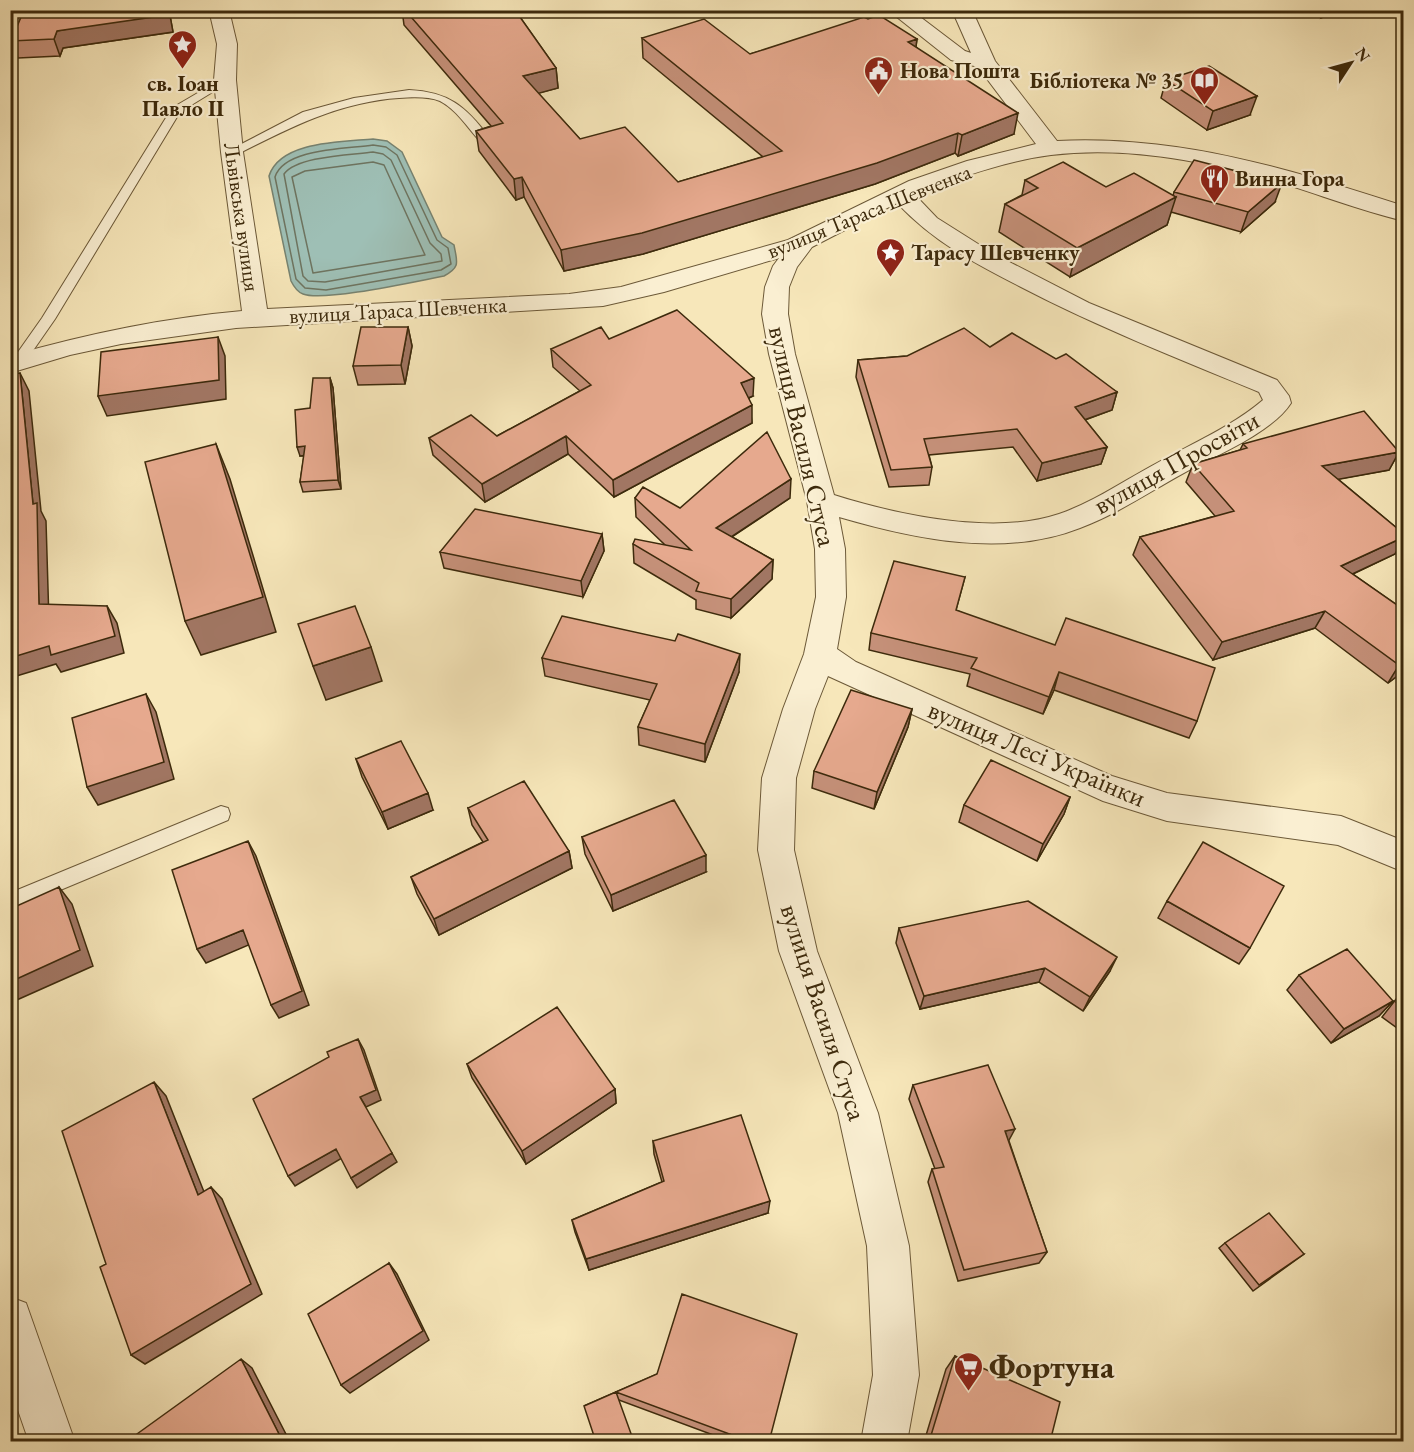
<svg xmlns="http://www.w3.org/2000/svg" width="1414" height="1452" font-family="'EB Garamond',serif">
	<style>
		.water { fill: #9ebfb5; stroke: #778371; stroke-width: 1.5 }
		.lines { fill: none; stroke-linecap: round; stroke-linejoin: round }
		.shore { stroke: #6e7460; stroke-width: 1.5 }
		.lane-casing { stroke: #6c5938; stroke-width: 2 }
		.street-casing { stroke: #6c5938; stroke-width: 2 }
		.lane { fill: #faefd2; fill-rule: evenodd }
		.street { fill: #faefd2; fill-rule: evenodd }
		.wall { fill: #c6917a; stroke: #3d2a0c; stroke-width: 1.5 }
		.shaded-wall { fill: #a17663; stroke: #3d2a0c; stroke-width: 1.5 }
		.building { fill: #e6a98e; stroke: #3d2a0c; stroke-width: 1.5 }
		.labels { text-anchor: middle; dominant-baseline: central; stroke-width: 4.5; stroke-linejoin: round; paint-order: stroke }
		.far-poi-label { font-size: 22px; font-weight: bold; fill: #3d2a0c; stroke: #faefd2; text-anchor: start }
		.far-street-label { font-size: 22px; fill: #3d2a0c; stroke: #faefd2 }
		.street-label { font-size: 27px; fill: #3d2a0c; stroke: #faefd2 }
		.near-poi-label { font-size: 33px; font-weight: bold; fill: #3d2a0c; stroke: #faefd2; text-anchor: start }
	</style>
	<rect width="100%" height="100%" fill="#f7e7ba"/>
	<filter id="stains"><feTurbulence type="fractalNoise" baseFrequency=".00333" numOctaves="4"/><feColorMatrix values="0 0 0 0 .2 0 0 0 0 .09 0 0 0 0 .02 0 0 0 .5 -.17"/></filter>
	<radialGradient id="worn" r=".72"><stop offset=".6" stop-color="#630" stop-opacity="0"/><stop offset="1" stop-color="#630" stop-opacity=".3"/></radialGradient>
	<path class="water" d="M 373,139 L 387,141 L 402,152 L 442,237 L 454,245 C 457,262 461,267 444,276 C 417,281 324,302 303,294 C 297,292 294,287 291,281 L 269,176 C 280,141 342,142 373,139 Z"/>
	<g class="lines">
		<path class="shore" d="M 373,145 L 386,147 L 397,155 L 437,240 L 448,248 L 451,264 L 441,270 L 326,290 L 305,288 L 296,279 L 275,177 C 284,148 347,149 373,145 Z
			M 373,152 L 383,154 L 391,160 L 430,243 L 441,254 L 442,261 L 325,282 L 308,281 L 303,276 L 284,174 C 297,156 351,155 373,152 Z
			M 373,162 L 384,165 L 425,255 L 313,273 L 292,177 L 305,171 Z"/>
		<defs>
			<path id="lane" d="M 225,77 L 229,78 L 229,82 L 180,112 L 55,319 L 23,365 L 13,365 L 11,362 L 42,318 L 172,108 Z
				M 409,90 C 449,92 465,106 489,137 L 487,140 L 479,140 C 467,127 456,109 440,101 C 428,96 412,97 399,98 C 339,102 289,128 236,155 L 228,155 L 226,152 L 303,112 L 354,98 Z
				M 221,806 L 228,808 L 230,814 L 228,820 L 10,911 L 10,893 Z"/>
			<path id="street" d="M 209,10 L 229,10 L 237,44 L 236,80 L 243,152 L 267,309 L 569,294 L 621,287 L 788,240 L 909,181 L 967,161 L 1036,144 L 978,67 L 951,60 L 888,10 L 911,10 L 965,51 L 971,53 L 952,10 L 972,10 L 995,61 L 1057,141 C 1179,135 1289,169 1404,206 L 1404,221 C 1358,210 1313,192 1268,179 C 1198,160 1123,146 1051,155 C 1004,161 958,178 915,195 L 937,218 L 994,254 L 1089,303 L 1277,380 L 1289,396 L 1291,403 C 1273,431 1222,453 1193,468 C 1155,488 1120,513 1080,528 C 1004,558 914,539 839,517 L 845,549 L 846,597 L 837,649 L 856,662 L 1112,776 L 1167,793 L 1341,816 L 1404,841 L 1404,872 L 1338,845 L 1167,821 L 1103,801 L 828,676 L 815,709 L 796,778 L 794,850 L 817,951 L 878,1113 L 909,1246 L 919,1375 L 907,1442 L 861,1442 L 873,1375 L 867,1246 L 838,1113 L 779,951 L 758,850 L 762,778 L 783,709 L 804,654 L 816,597 L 815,549 L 807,501 L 769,354 L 762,314 L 765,287 L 773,266 L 779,258 L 664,292 L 603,306 L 236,328 L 121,344 L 70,355 L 10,373 L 10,356 C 86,334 163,318 242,311 L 221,152 L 214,80 L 217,44 ZM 897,203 C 934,242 974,263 1021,287 C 1098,327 1179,359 1259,392 L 1263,400 C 1231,427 1193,443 1157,463 C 1125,480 1094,502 1059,514 C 994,536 898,515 834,495 L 795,354 L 788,314 L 789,287 L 797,267 L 812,247 Z
				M 10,1297 L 26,1303 L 75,1442 L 29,1442 L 10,1387 Z"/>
		</defs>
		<use href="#lane" class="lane-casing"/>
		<use href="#street" class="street-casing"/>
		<use href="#lane" class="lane"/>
		<use href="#street" class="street"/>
	</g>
	<path class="wall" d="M 15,10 L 169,10 L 173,32 L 63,48 L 60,56 L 18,58 L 11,41 L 23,13 L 16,13 Z
		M 402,10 L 515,10 L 556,68 L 558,88 L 538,93 L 580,139 L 678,182 L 763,157 L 643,58 L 642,38 L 750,54 L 868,19 L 917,39 L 916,47 L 1014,134 L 958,156 L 955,153 L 875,184 L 643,254 L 564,271 L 524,197 L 516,200 L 479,151 L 476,131 L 491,126 L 404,25 Z
		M 1307,10 L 1341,10 L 1321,18 Z
		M 1166,80 L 1250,115 L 1207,130 L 1161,98 Z
		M 1025,180 L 1106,187 L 1173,196 L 1174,192 L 1275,202 L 1241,232 L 1171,212 L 1167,225 L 1070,277 L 999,232 L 1005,204 L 1022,195 Z
		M 408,327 L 412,346 L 405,384 L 358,385 L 353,366 Z
		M 609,339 L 753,396 L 749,398 L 752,423 L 614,497 L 568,454 L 485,502 L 433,455 L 429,438 L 497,436 L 580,391 L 553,367 L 551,349 Z
		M 990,347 L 1056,359 L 1117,392 L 1112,410 L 1085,420 L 1107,447 L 1101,464 L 1037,481 L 1013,447 L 929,455 L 932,467 L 929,485 L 889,487 L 856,377 L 858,360 L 907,356 Z
		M 330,378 L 333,388 L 341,489 L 303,492 L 300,482 L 304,456 L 300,456 L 310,408 Z
		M 1243,444 L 1399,452 L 1389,470 L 1338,479 L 1404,534 L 1404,539 L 1395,554 L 1353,574 L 1404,610 L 1404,671 L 1388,683 L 1315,628 L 1213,660 L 1133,555 L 1140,537 L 1215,516 L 1186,482 L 1193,464 L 1240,450 Z
		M 635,498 L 680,508 L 790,498 L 732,537 L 773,560 L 772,579 L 731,618 L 696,609 L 696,600 L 634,563 L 633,544 L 665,545 L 636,517 Z
		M 602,534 L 604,551 L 583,597 L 444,568 L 440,552 Z
		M 965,577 L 956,610 L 1197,721 L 1189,738 L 1054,690 L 1043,714 L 967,686 L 970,674 L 869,650 L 871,633 Z
		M 675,641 L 739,672 L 705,762 L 639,745 L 638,727 L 650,700 L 545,676 L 542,658 Z
		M 912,709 L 908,727 L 874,809 L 812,788 L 814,771 Z
		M 356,759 L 433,810 L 388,829 L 362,777 Z
		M 1070,797 L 1064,814 L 1037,861 L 959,822 L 964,805 Z
		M 468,808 L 569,851 L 572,868 L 439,935 L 417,894 L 411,877 L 483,842 L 472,825 Z
		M 582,837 L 706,872 L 613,911 L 585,854 Z
		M 1167,901 L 1250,948 L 1239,964 L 1158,918 Z
		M 899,928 L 1110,971 L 1083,1011 L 1039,982 L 920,1009 L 896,943 Z
		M 1299,975 L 1393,1001 L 1379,1016 L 1331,1043 L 1287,990 Z
		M 1404,989 L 1404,1033 L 1382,1017 Z
		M 467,1064 L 615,1089 L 616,1103 L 526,1164 L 472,1078 Z
		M 913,1085 L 1009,1141 L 1047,1252 L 1039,1263 L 958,1281 L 928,1182 L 932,1169 L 935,1169 L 909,1099 Z
		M 653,1141 L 768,1213 L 589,1270 L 575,1232 L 572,1220 L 662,1182 L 654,1154 Z
		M 1225,1243 L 1304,1254 L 1253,1291 L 1219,1248 Z
		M 955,1356 L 1050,1442 L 924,1442 L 946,1369 Z
		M 657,1374 L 770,1442 L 732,1442 L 619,1400 L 584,1406 Z"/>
	<path class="shaded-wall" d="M 167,10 L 169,10 L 173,32 L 63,48 L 60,56 L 54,39 L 57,31 Z
		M 1324,10 L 1341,10 L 1321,18 Z
		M 917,39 L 914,60 L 908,42 Z
		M 556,68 L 558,88 L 525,97 L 523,76 Z
		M 1257,96 L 1250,115 L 1207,130 L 1213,111 Z
		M 1018,113 L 1014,134 L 958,156 L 962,135 Z
		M 10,128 L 15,139 L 10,144 Z
		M 958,133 L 955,153 L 875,184 L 643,254 L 564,271 L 561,250 Z
		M 522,177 L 524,197 L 516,200 L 514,179 Z
		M 1282,183 L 1275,202 L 1241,232 L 1248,212 Z
		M 1176,197 L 1167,225 L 1070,277 L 1077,248 Z
		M 408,327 L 412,346 L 405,384 L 401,365 Z
		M 218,337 L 225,356 L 226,399 L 107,416 L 98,396 Z
		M 20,373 L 29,391 L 41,511 L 46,521 L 49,622 L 39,604 L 33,504 Z
		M 330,378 L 333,388 L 341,489 L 338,480 Z
		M 754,378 L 753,396 L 741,401 L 741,383 Z
		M 1117,392 L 1112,410 L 1070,425 L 1075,407 Z
		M 752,405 L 752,423 L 614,497 L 613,480 Z
		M 566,436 L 568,454 L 485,502 L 482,484 Z
		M 216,444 L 230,479 L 276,632 L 201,655 L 185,621 Z
		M 305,446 L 308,455 L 300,456 L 297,447 Z
		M 1107,447 L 1101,464 L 1037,481 L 1042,463 Z
		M 1399,452 L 1389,470 L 1313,484 L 1322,466 Z
		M 791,479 L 790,498 L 716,547 L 716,528 Z
		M 602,534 L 604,551 L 583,597 L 581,581 Z
		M 1404,537 L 1404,539 L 1395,554 L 1331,584 L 1341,566 Z
		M 773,560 L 772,579 L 731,618 L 731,599 Z
		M 107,606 L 117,623 L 124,653 L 61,672 L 56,664 L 10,678 L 10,658 Z
		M 1325,611 L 1315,628 L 1213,660 L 1222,642 Z
		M 371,647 L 382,681 L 326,700 L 313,666 Z
		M 740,654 L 739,672 L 705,762 L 705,744 Z
		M 1404,662 L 1404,671 L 1388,683 L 1399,665 Z
		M 1059,672 L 1054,690 L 1043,714 L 1049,697 Z
		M 146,694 L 156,712 L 174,779 L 98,805 L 87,787 Z
		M 912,709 L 908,727 L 874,809 L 877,792 Z
		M 428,793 L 433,810 L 388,829 L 382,812 Z
		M 1070,797 L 1064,814 L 1037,861 L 1043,844 Z
		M 248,841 L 256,856 L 309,1005 L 279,1018 L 271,1005 Z
		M 569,851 L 572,868 L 439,935 L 434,919 Z
		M 706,855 L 706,872 L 613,911 L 611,895 Z
		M 59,887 L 72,904 L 93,966 L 10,1003 L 10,982 Z
		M 243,930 L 251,944 L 206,963 L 197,949 Z
		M 1117,957 L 1110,971 L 1083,1011 L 1090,997 Z
		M 1045,968 L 1039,982 L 920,1009 L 924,996 Z
		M 1393,1001 L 1379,1016 L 1331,1043 L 1344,1029 Z
		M 358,1039 L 364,1050 L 381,1100 L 366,1107 L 360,1097 Z
		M 154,1082 L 166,1096 L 210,1207 L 198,1195 Z
		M 615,1089 L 616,1103 L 526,1164 L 522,1151 Z
		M 1015,1129 L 1008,1142 L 1005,1131 Z
		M 336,1149 L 342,1158 L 295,1186 L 288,1176 Z
		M 392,1153 L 397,1162 L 357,1188 L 351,1178 Z
		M 211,1187 L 222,1199 L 262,1294 L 145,1364 L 131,1355 Z
		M 770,1201 L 768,1213 L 589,1270 L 586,1259 Z
		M 389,1263 L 397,1274 L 429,1340 L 350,1393 L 341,1385 Z
		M 241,1359 L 252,1368 L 290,1442 L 283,1442 Z
		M 10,1416 L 14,1425 L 10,1427 Z"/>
	<path class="building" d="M 24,10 L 167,10 L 167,15 L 57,31 L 54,39 L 11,41 Z
		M 405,10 L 515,10 L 556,68 L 523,76 L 580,139 L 625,127 L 678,182 L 782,151 L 642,38 L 704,19 L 750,54 L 864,17 L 868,19 L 879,15 L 917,39 L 908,42 L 1018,113 L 962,135 L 958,133 L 877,163 L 642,233 L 561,250 L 522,177 L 514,179 L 476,131 L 503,123 Z
		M 1209,66 L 1257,96 L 1213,111 L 1166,80 Z
		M 1194,160 L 1282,183 L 1248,212 L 1174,192 Z
		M 1063,162 L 1106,187 L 1134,173 L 1176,197 L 1077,248 L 1005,204 L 1038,188 L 1025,180 Z
		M 677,310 L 754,378 L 741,383 L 752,405 L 613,480 L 566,436 L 482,484 L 429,438 L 471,415 L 497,436 L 591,385 L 551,349 L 601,327 L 609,339 Z
		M 361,327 L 408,327 L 401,365 L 353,366 Z
		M 964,328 L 990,347 L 1012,333 L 1056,359 L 1066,354 L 1117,392 L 1075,407 L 1107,447 L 1042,463 L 1017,429 L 924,439 L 932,467 L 891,470 L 858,360 L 907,356 Z
		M 218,337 L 219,380 L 98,396 L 101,352 Z
		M 20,373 L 33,504 L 37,503 L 39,604 L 107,606 L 115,636 L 51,655 L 49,646 L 10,658 L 10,375 Z
		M 313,378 L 330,378 L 338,480 L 300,482 L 305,446 L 297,447 L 295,410 L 310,408 Z
		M 1364,411 L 1399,452 L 1322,466 L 1404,534 L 1404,537 L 1341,566 L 1404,610 L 1404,662 L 1399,665 L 1325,611 L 1222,642 L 1140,537 L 1234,511 L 1193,464 L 1247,448 L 1243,444 Z
		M 767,432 L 791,479 L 716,528 L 773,560 L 731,599 L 696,591 L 699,583 L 633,544 L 635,539 L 691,550 L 635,498 L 643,487 L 680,508 Z
		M 216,444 L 263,597 L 185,621 L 145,462 Z
		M 475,509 L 602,534 L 581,581 L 440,552 Z
		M 894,561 L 965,577 L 956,610 L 1055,645 L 1066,618 L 1215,668 L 1197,721 L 1059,672 L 1049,697 L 971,668 L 977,658 L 871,633 Z
		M 355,606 L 371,647 L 313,666 L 298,624 Z
		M 562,616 L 675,641 L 678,634 L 740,654 L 705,744 L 638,727 L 657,684 L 542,658 Z
		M 851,690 L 912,709 L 877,792 L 814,771 Z
		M 146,694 L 164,762 L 87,787 L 72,718 Z
		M 401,741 L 428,793 L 382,812 L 356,759 Z
		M 991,760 L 1070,797 L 1043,844 L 964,805 Z
		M 524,781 L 569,851 L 434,919 L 411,877 L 488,840 L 468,808 Z
		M 674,800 L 706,855 L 611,895 L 582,837 Z
		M 248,841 L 302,991 L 271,1005 L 243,930 L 197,949 L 172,870 Z
		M 1203,842 L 1284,886 L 1250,948 L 1167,901 Z
		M 59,887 L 80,950 L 10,982 L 10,909 Z
		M 1028,901 L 1117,957 L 1090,997 L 1045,968 L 924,996 L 899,928 Z
		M 1347,949 L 1393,1001 L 1344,1029 L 1299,975 Z
		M 1404,992 L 1404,1008 L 1396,1002 Z
		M 557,1007 L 615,1089 L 522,1151 L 467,1064 Z
		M 358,1039 L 376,1090 L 360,1097 L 392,1153 L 351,1178 L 336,1149 L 288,1176 L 253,1099 L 329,1057 L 327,1052 Z
		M 988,1065 L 1015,1129 L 1005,1131 L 1047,1252 L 964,1270 L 932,1169 L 944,1167 L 913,1085 Z
		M 154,1082 L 198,1195 L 211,1187 L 251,1284 L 131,1355 L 100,1267 L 106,1264 L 62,1131 Z
		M 741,1115 L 770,1201 L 586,1259 L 572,1220 L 664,1181 L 653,1141 Z
		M 1269,1213 L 1304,1254 L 1259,1285 L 1225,1243 Z
		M 389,1263 L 423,1331 L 341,1385 L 308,1314 Z
		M 682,1294 L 797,1334 L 769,1442 L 751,1442 L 616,1392 L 634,1442 L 596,1442 L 584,1406 L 657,1374 Z
		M 955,1356 L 1060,1402 L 1050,1442 L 929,1442 Z
		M 241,1359 L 283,1442 L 140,1442 L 137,1434 Z"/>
	<defs>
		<symbol id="sight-pin" viewBox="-11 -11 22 30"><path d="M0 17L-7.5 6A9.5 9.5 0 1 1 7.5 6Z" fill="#8f2418" stroke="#faefd2"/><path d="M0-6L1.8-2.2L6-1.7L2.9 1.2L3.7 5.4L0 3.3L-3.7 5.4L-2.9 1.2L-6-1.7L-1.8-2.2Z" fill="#fff"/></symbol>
		<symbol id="civic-pin" viewBox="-11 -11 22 30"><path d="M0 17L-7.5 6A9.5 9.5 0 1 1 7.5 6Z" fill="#8f2418" stroke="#faefd2"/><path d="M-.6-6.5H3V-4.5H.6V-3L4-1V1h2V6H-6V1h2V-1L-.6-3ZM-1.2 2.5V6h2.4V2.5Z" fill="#fff"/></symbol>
		<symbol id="library-pin" viewBox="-11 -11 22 30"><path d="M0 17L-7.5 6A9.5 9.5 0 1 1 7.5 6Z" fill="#8f2418" stroke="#faefd2"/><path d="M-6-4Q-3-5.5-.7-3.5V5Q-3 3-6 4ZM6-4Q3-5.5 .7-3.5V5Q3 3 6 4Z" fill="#fff"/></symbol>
		<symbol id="restaurant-pin" viewBox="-11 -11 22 30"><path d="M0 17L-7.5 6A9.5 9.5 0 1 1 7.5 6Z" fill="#8f2418" stroke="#faefd2"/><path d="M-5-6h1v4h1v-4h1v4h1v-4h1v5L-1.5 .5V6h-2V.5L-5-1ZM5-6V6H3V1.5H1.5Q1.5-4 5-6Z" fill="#fff"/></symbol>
		<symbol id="supermarket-pin" viewBox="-11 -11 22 30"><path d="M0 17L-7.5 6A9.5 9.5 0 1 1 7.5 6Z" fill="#8f2418" stroke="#faefd2"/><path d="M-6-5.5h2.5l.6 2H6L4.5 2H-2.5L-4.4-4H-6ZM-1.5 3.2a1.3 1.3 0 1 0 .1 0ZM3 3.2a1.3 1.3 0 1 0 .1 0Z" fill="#fff"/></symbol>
	</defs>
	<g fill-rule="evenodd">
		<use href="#sight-pin" x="166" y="28" width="33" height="45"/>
		<use href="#civic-pin" x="862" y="54" width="33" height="45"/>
		<use href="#library-pin" x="1188" y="64" width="33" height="45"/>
		<use href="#restaurant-pin" x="1198" y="162" width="33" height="45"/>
		<use href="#sight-pin" x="874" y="236" width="33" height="45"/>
		<use href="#supermarket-pin" x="952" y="1350" width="33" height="45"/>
	</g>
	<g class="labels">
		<g class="far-poi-label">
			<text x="900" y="70">Нова Пошта</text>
			<text x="1184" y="80" text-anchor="end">Бібліотека № 35</text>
			<text x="183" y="83" text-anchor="middle">св. Іоан<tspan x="183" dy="25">Павло ІІ</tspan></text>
			<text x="1235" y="178">Винна Гора</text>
			<text x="911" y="252">Тарасу Шевченку</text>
		</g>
		<g class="far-street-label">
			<text transform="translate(869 211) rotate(-22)">вулиця Тараса Шевченка</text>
			<text transform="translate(242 217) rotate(82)">Львівська вулиця</text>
			<text transform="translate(398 310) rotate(-3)">вулиця Тараса Шевченка</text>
		</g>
		<g class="street-label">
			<text transform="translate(803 436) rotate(77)">вулиця Василя Стуса</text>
			<text transform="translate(1176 462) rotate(-29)">вулиця Просвіти</text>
			<text transform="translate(1037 753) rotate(23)">вулиця Лесі Українки</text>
			<text transform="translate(824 1012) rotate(72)">вулиця Василя Стуса</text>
		</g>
		<g class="near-poi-label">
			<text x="989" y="1366">Фортуна</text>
		</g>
	</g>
	<rect width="1414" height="1452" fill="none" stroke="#f7e7ba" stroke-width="36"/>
	<rect x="12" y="12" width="1390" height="1428" fill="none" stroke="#3d2a0c" stroke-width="3"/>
	<rect x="18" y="18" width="1378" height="1416" fill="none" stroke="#3d2a0c" stroke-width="1.5"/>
	<g transform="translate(1351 63) rotate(54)" stroke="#faefd2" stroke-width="4.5" paint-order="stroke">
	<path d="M0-4.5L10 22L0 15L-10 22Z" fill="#3d2a0c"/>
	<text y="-9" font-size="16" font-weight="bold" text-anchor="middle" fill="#3d2a0c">N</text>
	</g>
	<rect width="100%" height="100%" filter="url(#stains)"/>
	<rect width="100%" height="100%" fill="url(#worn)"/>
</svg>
